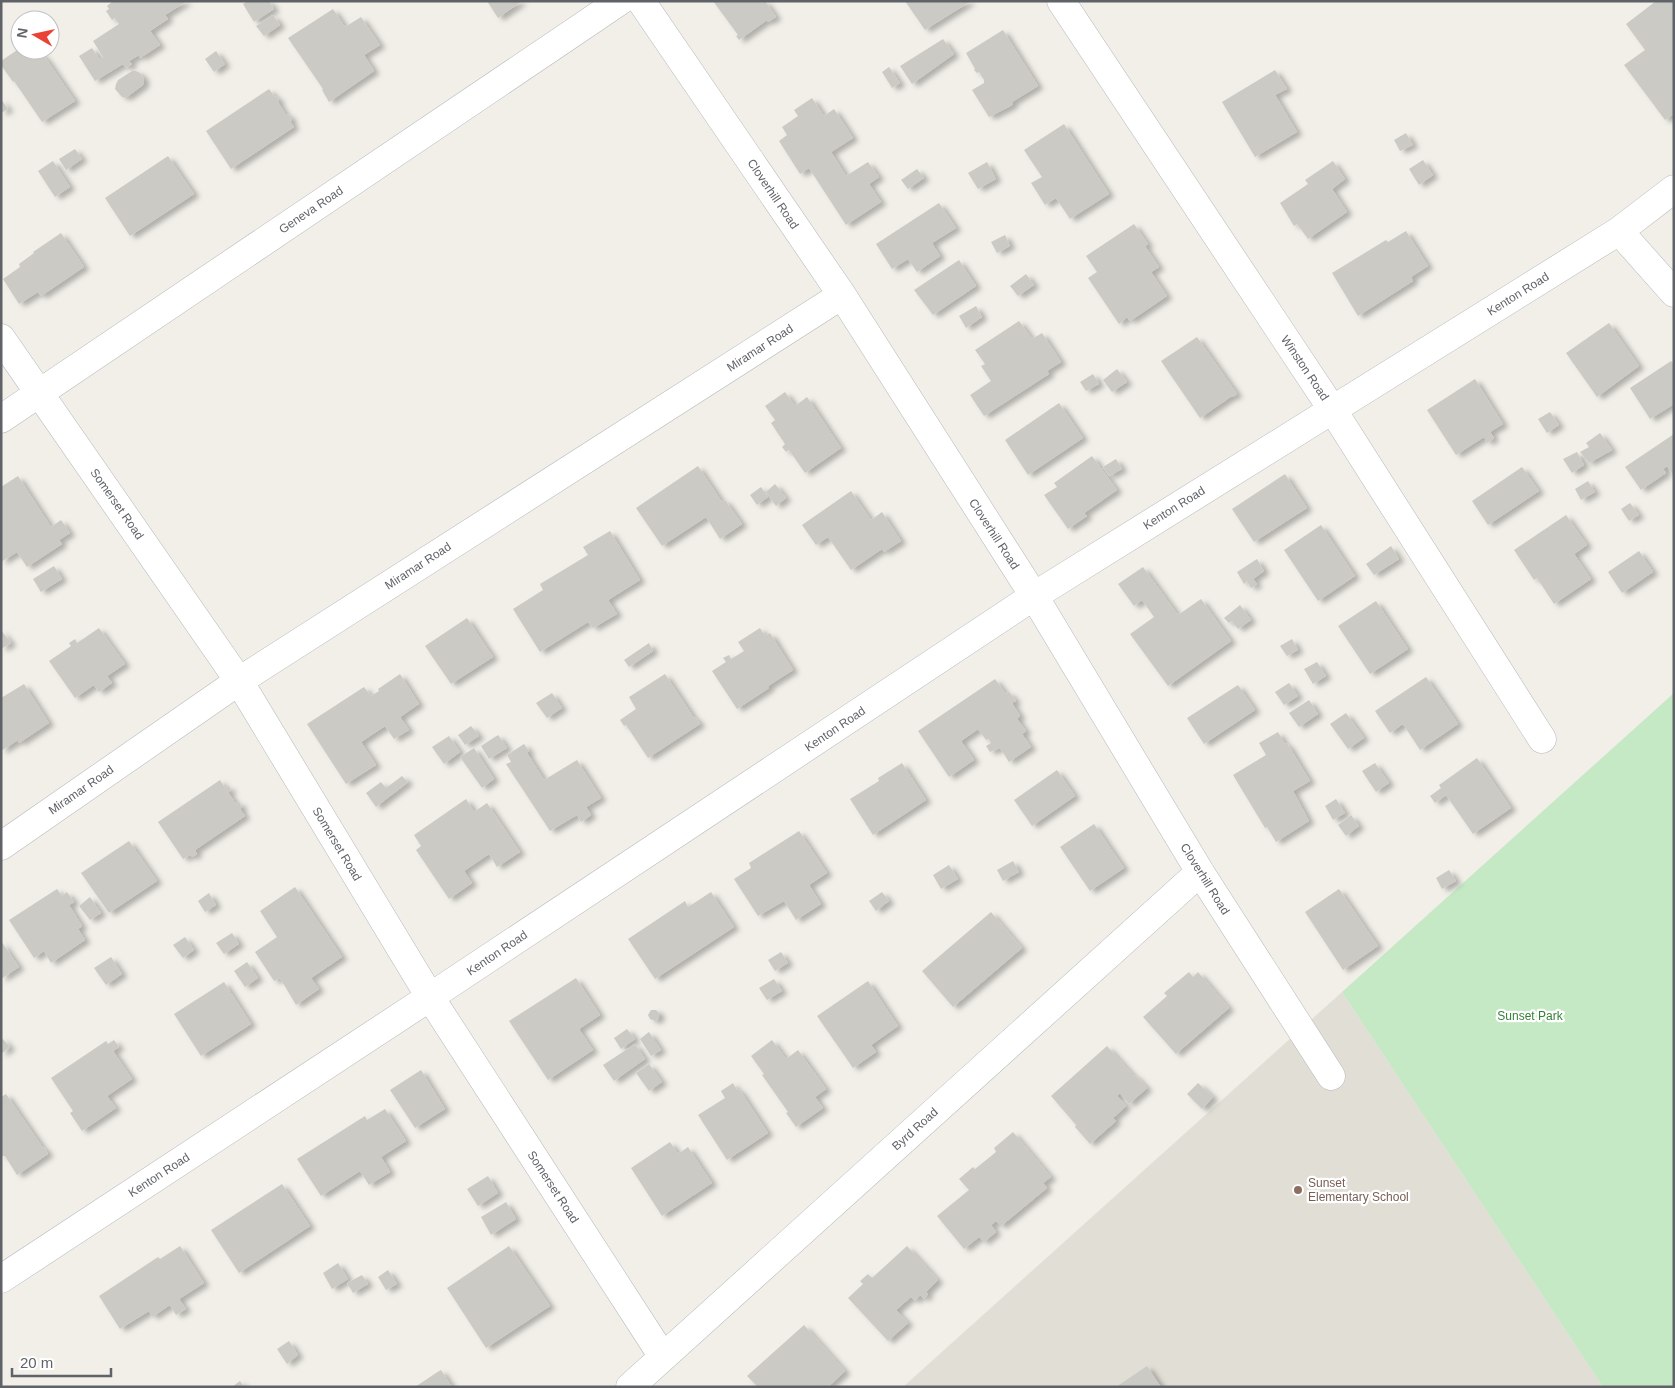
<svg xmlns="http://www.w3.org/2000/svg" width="1675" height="1388" font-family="Arial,sans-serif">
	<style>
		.education { fill: #e1ded6 }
		.green { fill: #c5e8c5 }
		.building { fill: #cccac5; filter: url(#shadow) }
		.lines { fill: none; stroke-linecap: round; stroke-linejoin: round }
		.minor-casing { stroke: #b5b8bc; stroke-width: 29 }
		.minor { stroke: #fff; stroke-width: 28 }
		.education-dot { fill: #8d6e63; stroke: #fff; stroke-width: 2 }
		.labels { text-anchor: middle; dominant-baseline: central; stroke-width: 4.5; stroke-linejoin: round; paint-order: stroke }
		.street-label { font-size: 12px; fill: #5f6368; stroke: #fff }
		.park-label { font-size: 12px; fill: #348238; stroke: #fff }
		.education-label { font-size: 12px; fill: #785e54; stroke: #fff; text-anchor: start }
	</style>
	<defs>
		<filter id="shadow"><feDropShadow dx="5.5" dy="3" stdDeviation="2.5" flood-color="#0004"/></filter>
	</defs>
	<rect width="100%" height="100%" fill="#f1efe8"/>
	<path class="education" d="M 1342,992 L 1603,1387 L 903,1387 Z"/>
	<path class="green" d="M 1674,693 L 1674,1387 L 1603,1387 L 1342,992 Z"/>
	<path class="building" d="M 113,1 L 187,1 L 165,15 L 168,19 L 150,31 L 160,45 L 140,58 L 139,55 L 129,61 L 132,64 L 126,68 L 123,64 L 95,81 L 79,56 L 92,48 L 100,60 L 103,57 L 93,41 L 119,24 L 115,18 L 112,20 L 106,11 L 109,9 L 107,6 Z
		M 248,1 L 269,1 L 274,9 L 254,22 L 243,4 Z
		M 487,1 L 522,1 L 498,18 Z
		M 713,1 L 760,1 L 762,3 L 765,1 L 776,17 L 768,22 L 767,20 L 739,40 L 736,36 L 738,35 Z
		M 905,1 L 971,1 L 925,30 Z
		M 1656,1 L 1674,1 L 1674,114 L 1665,120 L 1624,65 L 1645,50 L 1626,24 Z
		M 333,9 L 345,27 L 361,17 L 380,45 L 364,55 L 374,71 L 329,102 L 322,90 L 323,89 L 288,38 Z
		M 273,15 L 280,25 L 264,36 L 256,26 Z
		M 1003,30 L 1038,86 L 1012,102 L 1013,104 L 1009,107 L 989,117 L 972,90 L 984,83 L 984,80 L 979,72 L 977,73 L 974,70 L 975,69 L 966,53 Z
		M 943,39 L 954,54 L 912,84 L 900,66 Z
		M 20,48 L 28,58 L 39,51 L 44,57 L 45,57 L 75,101 L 42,122 L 14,81 L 13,82 L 1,65 L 1,61 Z
		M 216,51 L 225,64 L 214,72 L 205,59 Z
		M 889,67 L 900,83 L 892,88 L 882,72 Z
		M 1275,70 L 1287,89 L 1275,95 L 1297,132 L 1255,157 L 1222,102 Z
		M 132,71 L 136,71 L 140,73 L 144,79 L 143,85 L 127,97 L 122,97 L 115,89 L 116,84 L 118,80 Z
		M 269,89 L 275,97 L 276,96 L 279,100 L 278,102 L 286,115 L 288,114 L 292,120 L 290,121 L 294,127 L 231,169 L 206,131 Z
		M 812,98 L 824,116 L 834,109 L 853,138 L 831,152 L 846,176 L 868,162 L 879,177 L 869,184 L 881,202 L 846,225 L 809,168 L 800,174 L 779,141 L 787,135 L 782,127 L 798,116 L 794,110 Z
		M 1,99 L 8,109 L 1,113 Z
		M 1064,124 L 1109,194 L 1070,219 L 1056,198 L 1045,205 L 1033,186 L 1031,183 L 1042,177 L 1024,150 Z
		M 1406,133 L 1413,145 L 1400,151 L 1394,140 Z
		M 75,149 L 82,159 L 66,170 L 59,159 Z
		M 168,156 L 194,194 L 130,236 L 105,198 Z
		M 1423,160 L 1433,175 L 1419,185 L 1409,169 Z
		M 53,161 L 70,187 L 55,197 L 38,171 Z
		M 1333,161 L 1345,179 L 1332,189 L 1347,212 L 1308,239 L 1297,224 L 1294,226 L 1280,203 L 1308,184 L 1305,180 Z
		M 987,162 L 996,179 L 978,189 L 968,173 Z
		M 917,169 L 924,178 L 908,189 L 901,180 Z
		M 939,203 L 956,228 L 932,243 L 940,256 L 917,272 L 908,259 L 892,269 L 876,244 Z
		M 1134,224 L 1148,244 L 1145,246 L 1159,267 L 1151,272 L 1167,296 L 1130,321 L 1127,317 L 1119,324 L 1088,278 L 1097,272 L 1086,256 Z
		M 1406,231 L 1428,266 L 1411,277 L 1413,281 L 1358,316 L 1332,273 L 1386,240 L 1388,242 Z
		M 61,233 L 84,267 L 41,296 L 38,292 L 19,304 L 3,279 L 20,267 L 19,264 L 34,253 L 33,252 Z
		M 1005,235 L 1010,246 L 997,253 L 991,242 Z
		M 959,260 L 976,286 L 933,315 L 914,290 Z
		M 1026,274 L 1034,285 L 1018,296 L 1010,286 Z
		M 976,306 L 982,317 L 966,328 L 959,316 Z
		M 1019,321 L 1032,339 L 1042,333 L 1061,362 L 1047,371 L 1049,374 L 984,416 L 970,395 L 991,381 L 981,366 L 985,364 L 975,350 Z
		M 1609,323 L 1639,366 L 1597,397 L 1566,353 Z
		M 1197,337 L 1237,394 L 1233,397 L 1232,396 L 1200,418 L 1161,361 Z
		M 1671,361 L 1674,365 L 1674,404 L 1650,419 L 1630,388 Z
		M 1117,369 L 1127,382 L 1112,392 L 1103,380 Z
		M 1093,374 L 1099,384 L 1086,391 L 1080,382 Z
		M 1475,379 L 1503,424 L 1490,432 L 1494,438 L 1487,443 L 1484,437 L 1456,455 L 1427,410 Z
		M 785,392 L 795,406 L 807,397 L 841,448 L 805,473 L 789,450 L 786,452 L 782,447 L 785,444 L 771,423 L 775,420 L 765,406 Z
		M 1059,403 L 1083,438 L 1028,475 L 1005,440 Z
		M 1550,412 L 1559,425 L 1547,433 L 1538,419 Z
		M 1600,433 L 1612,450 L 1589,463 L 1580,452 L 1589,447 L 1586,443 Z
		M 1674,434 L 1674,476 L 1667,466 L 1663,469 L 1666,473 L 1641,490 L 1625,467 Z
		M 1577,452 L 1584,465 L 1572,473 L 1563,459 Z
		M 1092,456 L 1117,490 L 1084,513 L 1087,516 L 1068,529 L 1044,495 L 1057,487 L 1054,483 Z
		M 1116,459 L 1122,469 L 1109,476 L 1103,467 Z
		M 698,466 L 722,502 L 725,500 L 742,524 L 720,539 L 706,517 L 662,546 L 636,508 Z
		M 1522,467 L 1539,491 L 1488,525 L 1472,501 Z
		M 1285,474 L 1307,508 L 1254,542 L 1232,509 Z
		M 18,476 L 51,527 L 61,520 L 70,533 L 59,540 L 62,544 L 27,567 L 17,552 L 1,562 L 1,487 Z
		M 1588,481 L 1595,492 L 1581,500 L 1575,489 Z
		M 775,484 L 786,498 L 776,506 L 766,492 Z
		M 761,487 L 768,497 L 757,505 L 750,495 Z
		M 851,491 L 871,520 L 882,512 L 901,541 L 884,552 L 882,549 L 851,570 L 828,537 L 816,545 L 802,525 Z
		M 1630,503 L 1639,515 L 1629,521 L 1621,509 Z
		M 1566,515 L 1587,545 L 1574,554 L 1591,579 L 1554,604 L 1537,578 L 1534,580 L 1514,550 Z
		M 1321,525 L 1355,576 L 1318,601 L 1284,550 Z
		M 610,531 L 640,580 L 608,600 L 617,614 L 593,628 L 588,622 L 540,652 L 513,609 L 543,590 L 540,584 L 588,555 L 583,547 Z
		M 1391,546 L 1399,559 L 1374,575 L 1366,564 Z
		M 1639,551 L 1653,572 L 1622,593 L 1608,572 Z
		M 1257,559 L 1264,571 L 1253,579 L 1257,584 L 1251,588 L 1247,581 L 1244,584 L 1237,572 Z
		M 54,566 L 62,579 L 41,592 L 33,579 Z
		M 1143,567 L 1178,615 L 1201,599 L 1231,641 L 1168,686 L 1130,634 L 1154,617 L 1142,600 L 1134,606 L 1118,584 Z
		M 1376,601 L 1408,649 L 1370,674 L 1338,626 Z
		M 1240,605 L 1251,620 L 1238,629 L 1232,621 L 1229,623 L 1224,618 Z
		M 467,618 L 493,657 L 451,684 L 425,646 Z
		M 99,628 L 125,664 L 107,676 L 112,683 L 99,692 L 94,685 L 75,698 L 49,661 L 71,646 L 69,643 L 75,639 L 77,643 Z
		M 760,628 L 765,636 L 770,633 L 793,670 L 768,686 L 769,688 L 737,709 L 712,671 L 726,662 L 723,658 L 729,655 L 731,659 L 744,651 L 738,642 Z
		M 1,630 L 11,643 L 1,649 Z
		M 1292,639 L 1298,650 L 1287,656 L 1280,646 Z
		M 649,643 L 653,651 L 629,667 L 624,660 Z
		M 1317,662 L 1326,676 L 1313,684 L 1304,669 Z
		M 400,674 L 419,704 L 400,717 L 409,730 L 394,739 L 385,726 L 361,742 L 376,765 L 346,784 L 307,724 L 364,687 L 371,696 L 379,691 L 378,689 Z
		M 665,674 L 694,718 L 695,717 L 700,724 L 648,758 L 626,725 L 624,726 L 620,720 L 636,709 L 629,697 Z
		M 1426,677 L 1458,724 L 1420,750 L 1403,724 L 1390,733 L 1375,711 Z
		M 995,679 L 1006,694 L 1009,692 L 1016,701 L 1012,703 L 1020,716 L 1017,719 L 1026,731 L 1022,734 L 1031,747 L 1009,762 L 1000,748 L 990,752 L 986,746 L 991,743 L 989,739 L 986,740 L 978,729 L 961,741 L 974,760 L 949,777 L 918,731 Z
		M 1289,683 L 1298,696 L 1284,705 L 1275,692 Z
		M 24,684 L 49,723 L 19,743 L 18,740 L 1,751 L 1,698 Z
		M 1238,685 L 1255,710 L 1204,744 L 1187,718 Z
		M 552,693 L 562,708 L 547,718 L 536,703 Z
		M 1309,700 L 1318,714 L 1299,727 L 1289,713 Z
		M 1346,713 L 1364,738 L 1348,749 L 1330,724 Z
		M 471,726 L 479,736 L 465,745 L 458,735 Z
		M 1278,732 L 1285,744 L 1287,743 L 1310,781 L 1293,791 L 1309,821 L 1276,842 L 1267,827 L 1265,828 L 1233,775 L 1266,755 L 1259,743 Z
		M 498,735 L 507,748 L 489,759 L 481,746 Z
		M 449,736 L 460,752 L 444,764 L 432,747 Z
		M 524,744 L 529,751 L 527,753 L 544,780 L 577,760 L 601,798 L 586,807 L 591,815 L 581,822 L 577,815 L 550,831 L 506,764 L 511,762 L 507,755 Z
		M 474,748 L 494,779 L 482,788 L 460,757 Z
		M 1477,758 L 1511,808 L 1473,834 L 1446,795 L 1435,803 L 1430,796 L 1441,788 L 1439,785 Z
		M 902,763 L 926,800 L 873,835 L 850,799 L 879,781 L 878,778 Z
		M 1375,763 L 1389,783 L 1376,792 L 1362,771 Z
		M 1057,770 L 1075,796 L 1032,826 L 1014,800 Z
		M 402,776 L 408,782 L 376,807 L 366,793 L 381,782 L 386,788 Z
		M 220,780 L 225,788 L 229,786 L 231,790 L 228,792 L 236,804 L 239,802 L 242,807 L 240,809 L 245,816 L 195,850 L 197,854 L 192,857 L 190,855 L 183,859 L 158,822 Z
		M 466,799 L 474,812 L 487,803 L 520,852 L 497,867 L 489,854 L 464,871 L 472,883 L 449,899 L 416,850 L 421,846 L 414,835 Z
		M 1336,799 L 1345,813 L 1333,820 L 1325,806 Z
		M 1351,815 L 1359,826 L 1346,836 L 1338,825 Z
		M 1094,824 L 1124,868 L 1090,891 L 1060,847 Z
		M 799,831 L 827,873 L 809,885 L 821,904 L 796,920 L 784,901 L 758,916 L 734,879 L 751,868 L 749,863 Z
		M 129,841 L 157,881 L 109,913 L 81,873 Z
		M 1013,861 L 1019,872 L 1003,881 L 997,870 Z
		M 949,865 L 958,879 L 941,889 L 933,875 Z
		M 1449,870 L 1456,881 L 1442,889 L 1436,878 Z
		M 295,887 L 342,957 L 311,978 L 319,989 L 296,1005 L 280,978 L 274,981 L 255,952 L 277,937 L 260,911 Z
		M 57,889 L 62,896 L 67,892 L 74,902 L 69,905 L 82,926 L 78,929 L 85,940 L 51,963 L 44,951 L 34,958 L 9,920 Z
		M 1339,889 L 1378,946 L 1343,970 L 1305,912 Z
		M 711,892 L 734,927 L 655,979 L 628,939 L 685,901 L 688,907 Z
		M 882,892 L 889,901 L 876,911 L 869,901 Z
		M 209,893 L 216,905 L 205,912 L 198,901 Z
		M 90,897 L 101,913 L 90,920 L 79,906 Z
		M 991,912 L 1022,948 L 953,1007 L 922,971 Z
		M 232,933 L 239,944 L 224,954 L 216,943 Z
		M 185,937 L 194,950 L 183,958 L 173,945 Z
		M 1,941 L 19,967 L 1,979 Z
		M 781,952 L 788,963 L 775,971 L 768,960 Z
		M 111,957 L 122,974 L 106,985 L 94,968 Z
		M 247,962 L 258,978 L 245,987 L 234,971 Z
		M 1189,972 L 1193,977 L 1198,972 L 1229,1008 L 1176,1054 L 1143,1017 L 1167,996 L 1164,993 Z
		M 576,978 L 600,1015 L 579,1029 L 593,1050 L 548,1080 L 509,1021 Z
		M 774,979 L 782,991 L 767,1000 L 759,988 Z
		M 868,981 L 898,1026 L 871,1045 L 876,1052 L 853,1068 L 817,1016 Z
		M 224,982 L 251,1024 L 201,1056 L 174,1014 Z
		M 651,1010 L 656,1010 L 659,1013 L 659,1018 L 655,1021 L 650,1019 L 648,1015 Z
		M 627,1029 L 635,1039 L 621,1049 L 614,1038 Z
		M 649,1032 L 661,1050 L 651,1056 L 640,1039 Z
		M 1,1037 L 10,1047 L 1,1054 Z
		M 114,1040 L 119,1047 L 113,1051 L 132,1079 L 107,1096 L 116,1108 L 82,1131 L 70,1113 L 73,1111 L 51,1078 L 106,1041 L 108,1044 Z
		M 772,1040 L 786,1059 L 798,1050 L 826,1089 L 815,1097 L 823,1108 L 796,1127 L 786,1113 L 788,1112 L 762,1075 L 764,1074 L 751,1056 Z
		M 635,1044 L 645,1059 L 614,1081 L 603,1065 Z
		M 1107,1046 L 1134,1076 L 1135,1075 L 1147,1088 L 1129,1104 L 1120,1093 L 1117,1096 L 1126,1106 L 1113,1118 L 1116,1121 L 1090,1144 L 1075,1127 L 1076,1125 L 1051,1096 Z
		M 649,1064 L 662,1082 L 649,1091 L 636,1073 Z
		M 421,1070 L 445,1109 L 415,1128 L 390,1090 Z
		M 733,1083 L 737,1090 L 739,1089 L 768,1133 L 727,1160 L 698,1115 L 725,1098 L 721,1091 Z
		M 1198,1083 L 1213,1097 L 1202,1109 L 1187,1094 Z
		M 6,1094 L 43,1148 L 44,1147 L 48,1154 L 17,1175 L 5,1156 L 1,1156 L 1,1097 Z
		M 385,1109 L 406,1141 L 381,1157 L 390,1172 L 369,1185 L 360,1171 L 321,1196 L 297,1159 L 365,1116 L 367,1120 Z
		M 1013,1132 L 1051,1177 L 1043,1183 L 1047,1188 L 1001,1226 L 996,1221 L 991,1225 L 996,1232 L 984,1242 L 979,1237 L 964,1249 L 937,1216 L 969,1190 L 959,1179 L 973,1167 L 975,1169 L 996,1152 L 994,1148 Z
		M 670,1142 L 678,1154 L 688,1147 L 712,1183 L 662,1216 L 631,1168 Z
		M 488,1176 L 498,1193 L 478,1206 L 467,1189 Z
		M 282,1184 L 310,1226 L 239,1273 L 211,1230 Z
		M 506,1202 L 516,1219 L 491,1235 L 481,1217 Z
		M 180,1246 L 204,1283 L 179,1299 L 186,1309 L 176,1315 L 170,1305 L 152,1317 L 149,1311 L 120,1329 L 99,1296 L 158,1257 L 160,1259 Z
		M 509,1246 L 550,1306 L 486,1348 L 447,1288 Z
		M 907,1246 L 938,1280 L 926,1292 L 928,1294 L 924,1299 L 920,1295 L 915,1301 L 911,1297 L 896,1310 L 908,1323 L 888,1341 L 848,1298 L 863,1284 L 860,1281 L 868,1274 L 872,1278 Z
		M 338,1263 L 348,1279 L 332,1289 L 323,1273 Z
		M 388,1270 L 397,1284 L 386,1290 L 378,1277 Z
		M 362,1275 L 368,1284 L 353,1293 L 347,1283 Z
		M 804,1325 L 845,1371 L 828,1387 L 811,1387 L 810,1385 L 808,1387 L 758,1387 L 747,1376 Z
		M 289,1341 L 298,1355 L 287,1364 L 277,1349 Z
		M 1147,1366 L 1161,1387 L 1116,1387 Z
		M 441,1370 L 452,1387 L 415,1387 L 436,1373 Z
		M 240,1381 L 244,1387 L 232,1387 Z"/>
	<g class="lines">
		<defs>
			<path id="minor" d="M 641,1 L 842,295 L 1034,596 L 1200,872 L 1331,1076
				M 1061,1 L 1332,409 L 1542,739
				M 1619,231 L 1674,293
				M 1,338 L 239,681 L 430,997 L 663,1357
				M 1,419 L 620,1
				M 1,846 L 239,681 L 842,295
				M 1,1279 L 430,997 L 1034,596 L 1619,231 L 1674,189
				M 630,1387 L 1200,872"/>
		</defs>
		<use href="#minor" class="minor-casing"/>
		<use href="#minor" class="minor"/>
	</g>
	<circle class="education-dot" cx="1298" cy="1190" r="5"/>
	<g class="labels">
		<g class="street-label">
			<text transform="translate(773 194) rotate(56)">Cloverhill Road</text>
			<text transform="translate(311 210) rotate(-34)">Geneva Road</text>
			<text transform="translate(1518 294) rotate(-32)">Kenton Road</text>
			<text transform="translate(760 348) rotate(-33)">Miramar Road</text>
			<text transform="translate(1305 368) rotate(56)">Winston Road</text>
			<text transform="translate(117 504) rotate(55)">Somerset Road</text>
			<text transform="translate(1174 508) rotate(-32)">Kenton Road</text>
			<text transform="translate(994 534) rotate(57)">Cloverhill Road</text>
			<text transform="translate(418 566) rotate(-33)">Miramar Road</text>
			<text transform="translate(835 729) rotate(-34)">Kenton Road</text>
			<text transform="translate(81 790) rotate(-35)">Miramar Road</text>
			<text transform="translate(337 844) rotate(59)">Somerset Road</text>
			<text transform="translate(1205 879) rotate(58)">Cloverhill Road</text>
			<text transform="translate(497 953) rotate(-34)">Kenton Road</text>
			<text transform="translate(915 1129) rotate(-42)">Byrd Road</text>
			<text transform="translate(159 1175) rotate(-33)">Kenton Road</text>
			<text transform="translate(553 1187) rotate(57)">Somerset Road</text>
		</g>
		<g class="park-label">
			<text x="1530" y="1016">Sunset Park</text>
		</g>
		<g class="education-label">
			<text x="1308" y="1183">Sunset<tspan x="1308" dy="14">Elementary School</tspan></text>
		</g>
	</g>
	<rect width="1675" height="1388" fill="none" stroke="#5f6368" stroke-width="5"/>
	<g transform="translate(35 35) rotate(279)"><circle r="24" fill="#ffffff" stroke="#bfc1c3"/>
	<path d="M0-4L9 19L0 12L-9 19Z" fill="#ea4335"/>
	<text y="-8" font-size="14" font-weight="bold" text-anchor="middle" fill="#5f6368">N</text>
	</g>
	<path d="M12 1368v8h99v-8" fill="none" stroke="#5f6368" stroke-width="2.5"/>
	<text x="20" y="1368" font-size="15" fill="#5f6368" stroke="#ffffff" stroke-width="4" paint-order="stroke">20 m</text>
</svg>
